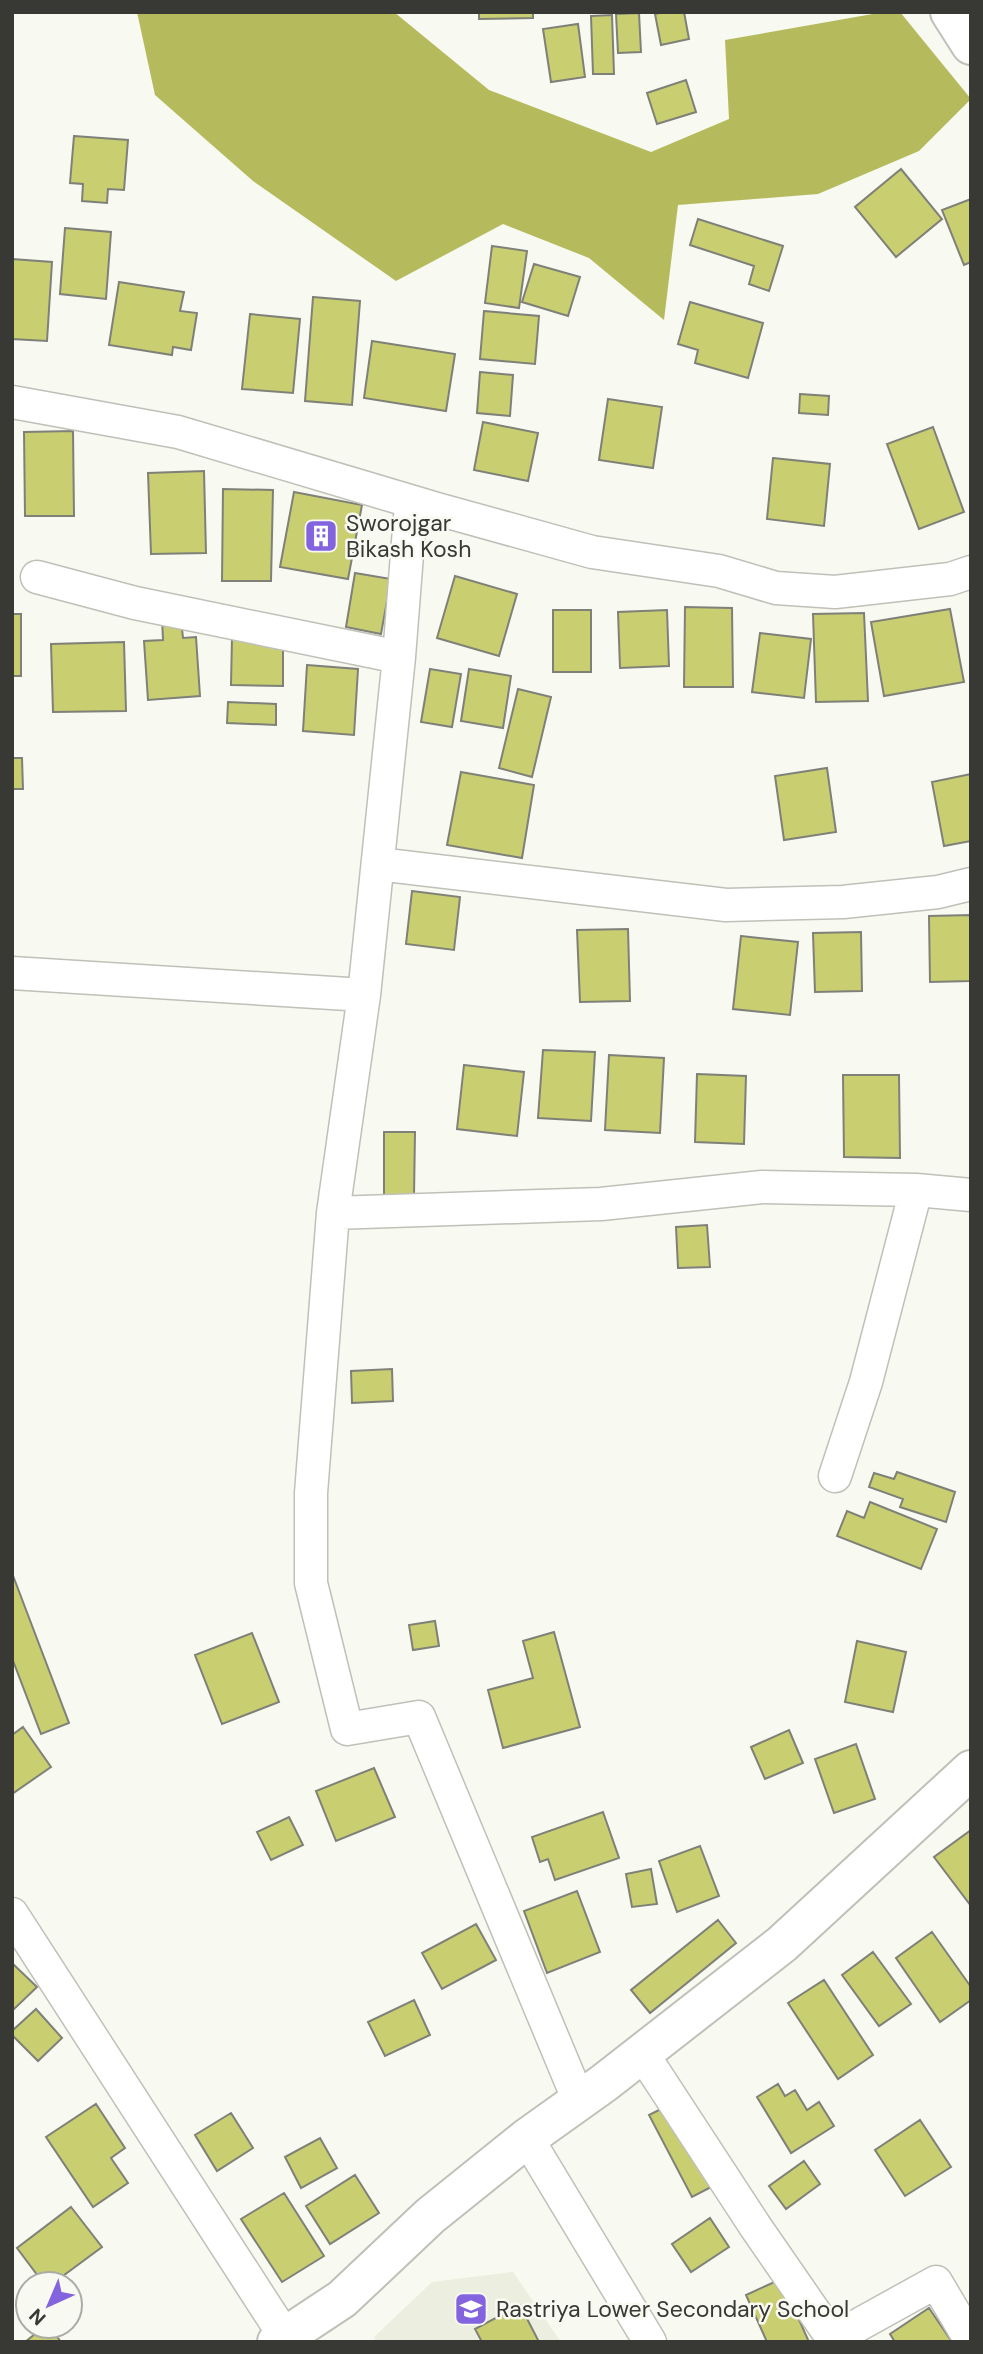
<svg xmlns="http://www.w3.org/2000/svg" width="983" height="2354" font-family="'DM Sans',sans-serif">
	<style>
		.built { fill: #eceedf }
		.forest { fill: #b5bb5d }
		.building { fill: #c9cf71; stroke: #7f8078; stroke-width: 2 }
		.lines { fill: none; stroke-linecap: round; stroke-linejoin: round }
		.street-casing { stroke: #bfc0b8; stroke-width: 35 }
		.secondary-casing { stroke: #bfc0b8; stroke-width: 42 }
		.street { stroke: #fff; stroke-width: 32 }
		.secondary { stroke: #fff; stroke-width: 38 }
		.labels { text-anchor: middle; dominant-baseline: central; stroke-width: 5; stroke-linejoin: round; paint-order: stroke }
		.poi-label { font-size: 23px; fill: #383835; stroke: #f8f9f1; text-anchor: start }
	</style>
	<rect width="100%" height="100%" fill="#f8f9f1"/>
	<path class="built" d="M 513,2272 L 561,2342 L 376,2342 L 374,2337 L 432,2282 Z"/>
	<path class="forest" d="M 137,12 L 394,12 L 489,90 L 651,152 L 729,119 L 725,40 L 884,12 L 900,12 L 971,99 L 919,151 L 818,194 L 678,205 L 664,320 L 589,258 L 503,224 L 396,281 L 253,181 L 155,95 Z"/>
	<path class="building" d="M 479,12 L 533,12 L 533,18 L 479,19 Z
		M 664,12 L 684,12 L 689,39 L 661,45 L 655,14 Z
		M 639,13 L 641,52 L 618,53 L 616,14 Z
		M 612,15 L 614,74 L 593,74 L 591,16 Z
		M 578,24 L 585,77 L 551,82 L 543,29 Z
		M 686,80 L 696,112 L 657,124 L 647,93 Z
		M 74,136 L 128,140 L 124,190 L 108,189 L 107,203 L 82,201 L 83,184 L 70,183 Z
		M 901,169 L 942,219 L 896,257 L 855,207 Z
		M 971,199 L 971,262 L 964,265 L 942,210 Z
		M 698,219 L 783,246 L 769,291 L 749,284 L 754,266 L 690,245 Z
		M 65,228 L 111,232 L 106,299 L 60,294 Z
		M 492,246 L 527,251 L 519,308 L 485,303 Z
		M 12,259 L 52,262 L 47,341 L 12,339 Z
		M 534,264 L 580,277 L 568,316 L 522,302 Z
		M 119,282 L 184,292 L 180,311 L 197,313 L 191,350 L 173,347 L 172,355 L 109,345 Z
		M 313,297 L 360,301 L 352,405 L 305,401 Z
		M 690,302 L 763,323 L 748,378 L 695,363 L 698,350 L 678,344 Z
		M 484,311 L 539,316 L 535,364 L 480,359 Z
		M 250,314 L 300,319 L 293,393 L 242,389 Z
		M 372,341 L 455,354 L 446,411 L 364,398 Z
		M 480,372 L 513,375 L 510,416 L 477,413 Z
		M 800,394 L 829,396 L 828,415 L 799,413 Z
		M 608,399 L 662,407 L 653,468 L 599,460 Z
		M 483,422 L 538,433 L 528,481 L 474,470 Z
		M 933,427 L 964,512 L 919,529 L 887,444 Z
		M 73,431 L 74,516 L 25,516 L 24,432 Z
		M 773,458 L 830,464 L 824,526 L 767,519 Z
		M 204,471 L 206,553 L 151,554 L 148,473 Z
		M 223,489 L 273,490 L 271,581 L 222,581 Z
		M 294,492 L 362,505 L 348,579 L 280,567 Z
		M 355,573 L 391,579 L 381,634 L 346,627 Z
		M 455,576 L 517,594 L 499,656 L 437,638 Z
		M 685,607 L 732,608 L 733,687 L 684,687 Z
		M 950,609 L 964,682 L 884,696 L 871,622 Z
		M 553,610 L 591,610 L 591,672 L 553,672 Z
		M 667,610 L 669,666 L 620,668 L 618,612 Z
		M 864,613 L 868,701 L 816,702 L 813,614 Z
		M 12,614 L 21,614 L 21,676 L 12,676 Z
		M 162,618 L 181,618 L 183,638 L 196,637 L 200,696 L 148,700 L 144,641 L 163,640 Z
		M 760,633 L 811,639 L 804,698 L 752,692 Z
		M 232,637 L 283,638 L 283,686 L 231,685 Z
		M 124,642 L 126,711 L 53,712 L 51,644 Z
		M 307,665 L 358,669 L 354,735 L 303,731 Z
		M 430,669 L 461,674 L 452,727 L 421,722 Z
		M 469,669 L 511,676 L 503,728 L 461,721 Z
		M 518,689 L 551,697 L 532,777 L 499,768 Z
		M 228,702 L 276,704 L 276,725 L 227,723 Z
		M 12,758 L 22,758 L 23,789 L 12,789 Z
		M 827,768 L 836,832 L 784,840 L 775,776 Z
		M 461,772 L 534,785 L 522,858 L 447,845 Z
		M 971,774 L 971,841 L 944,846 L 932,782 Z
		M 412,891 L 460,897 L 454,950 L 406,944 Z
		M 971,915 L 971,981 L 930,982 L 929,916 Z
		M 628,929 L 630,1001 L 580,1002 L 577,930 Z
		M 861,932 L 862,991 L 815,992 L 813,933 Z
		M 741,936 L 798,942 L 790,1015 L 733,1009 Z
		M 543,1050 L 595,1052 L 591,1121 L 538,1118 Z
		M 609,1055 L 664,1058 L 660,1133 L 605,1130 Z
		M 464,1065 L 524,1072 L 517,1136 L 457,1129 Z
		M 697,1074 L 746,1076 L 744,1144 L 695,1142 Z
		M 843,1075 L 899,1075 L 900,1158 L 844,1157 Z
		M 384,1132 L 415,1132 L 414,1196 L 384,1196 Z
		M 707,1225 L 710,1267 L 678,1268 L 676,1227 Z
		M 392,1369 L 393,1401 L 352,1403 L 351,1371 Z
		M 897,1472 L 955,1492 L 946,1522 L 900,1507 L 903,1499 L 869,1487 L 874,1473 L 894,1479 Z
		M 870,1502 L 937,1529 L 921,1569 L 837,1536 L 847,1511 L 864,1518 Z
		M 12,1573 L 69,1723 L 41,1734 L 12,1658 Z
		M 435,1621 L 439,1646 L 413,1650 L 409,1625 Z
		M 554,1632 L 580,1727 L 503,1748 L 488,1690 L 533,1678 L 523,1641 Z
		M 252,1633 L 279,1702 L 222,1724 L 195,1655 Z
		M 857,1641 L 906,1652 L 893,1712 L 845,1702 Z
		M 23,1727 L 51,1767 L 12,1794 L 12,1735 Z
		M 789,1730 L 803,1763 L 765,1779 L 751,1747 Z
		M 856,1744 L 875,1799 L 834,1813 L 815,1759 Z
		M 374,1768 L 395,1817 L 336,1841 L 316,1791 Z
		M 603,1812 L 619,1858 L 555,1880 L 548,1859 L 540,1862 L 532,1837 Z
		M 289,1817 L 303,1845 L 271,1860 L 257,1832 Z
		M 971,1830 L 971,1906 L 934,1857 Z
		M 700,1846 L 719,1896 L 677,1912 L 659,1861 Z
		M 651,1869 L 657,1904 L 632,1907 L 626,1874 Z
		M 577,1891 L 600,1952 L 547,1973 L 524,1911 Z
		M 718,1920 L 736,1943 L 650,2013 L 631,1990 Z
		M 476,1924 L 496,1960 L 442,1989 L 422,1953 Z
		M 932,1932 L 971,1987 L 971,2000 L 940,2022 L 896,1958 Z
		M 873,1952 L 911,2004 L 879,2026 L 842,1975 Z
		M 12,1963 L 37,1987 L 12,2011 Z
		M 824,1980 L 873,2055 L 838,2079 L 788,2003 Z
		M 414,2000 L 430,2035 L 385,2056 L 368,2022 Z
		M 36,2009 L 62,2038 L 38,2061 L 12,2035 L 12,2031 Z
		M 778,2084 L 785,2096 L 795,2090 L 807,2110 L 819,2102 L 834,2126 L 791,2153 L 757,2097 Z
		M 96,2104 L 125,2148 L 111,2158 L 128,2183 L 93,2207 L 46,2137 Z
		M 671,2104 L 715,2185 L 692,2197 L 649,2115 Z
		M 231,2113 L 253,2148 L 217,2171 L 195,2135 Z
		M 920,2120 L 951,2167 L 905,2196 L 875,2150 Z
		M 320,2138 L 337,2168 L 301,2188 L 285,2157 Z
		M 804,2161 L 820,2184 L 786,2209 L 769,2186 Z
		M 355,2175 L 379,2213 L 330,2244 L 306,2206 Z
		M 284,2193 L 324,2256 L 282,2282 L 241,2219 Z
		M 71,2207 L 102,2247 L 52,2284 L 44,2284 L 17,2248 Z
		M 710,2218 L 729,2247 L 691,2272 L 672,2244 Z
		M 781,2279 L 809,2342 L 767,2342 L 746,2295 Z
		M 520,2305 L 539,2342 L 482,2342 L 475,2329 Z
		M 929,2308 L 952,2342 L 895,2342 L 890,2334 Z
		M 45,2326 L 49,2326 L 61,2342 L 25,2342 Z"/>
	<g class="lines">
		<defs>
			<path id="street" d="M 12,402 L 178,432 L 437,509 L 592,552 L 719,571 L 776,588 L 835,592 L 950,579 L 971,572
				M 437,509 L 410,516 L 399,657 L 364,995 L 333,1213 L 601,1204 L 762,1187 L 916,1190 L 971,1195
				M 37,577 L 135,603 L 399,657
				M 378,864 L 726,905 L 843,902 L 938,892 L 971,884
				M 12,973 L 364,995
				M 333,1213 L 311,1493 L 311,1583 L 347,1729 L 419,1717 L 579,2101
				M 835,1476 L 866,1382 L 916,1190
				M 12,1914 L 284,2335
				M 642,2053 L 755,2226 L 833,2339 L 936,2282 L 971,2341
				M 527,2138 L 650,2342"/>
			<path id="secondary" d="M 950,12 L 971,45
				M 277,2342 L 342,2299 L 430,2216 L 527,2138 L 604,2083 L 782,1944 L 971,1770"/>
		</defs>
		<use href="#street" class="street-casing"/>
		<use href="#secondary" class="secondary-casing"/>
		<use href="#street" class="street"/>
		<use href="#secondary" class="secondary"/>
	</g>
	<defs>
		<symbol id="building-square" viewBox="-11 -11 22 22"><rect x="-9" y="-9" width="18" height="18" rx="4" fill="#8363de" stroke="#f8f9f1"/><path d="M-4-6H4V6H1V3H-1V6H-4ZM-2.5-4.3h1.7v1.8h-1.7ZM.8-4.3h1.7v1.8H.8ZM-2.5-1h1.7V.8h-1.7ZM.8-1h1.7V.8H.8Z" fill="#fff"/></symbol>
		<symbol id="school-square" viewBox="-11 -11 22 22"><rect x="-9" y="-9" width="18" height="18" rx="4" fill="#8363de" stroke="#f8f9f1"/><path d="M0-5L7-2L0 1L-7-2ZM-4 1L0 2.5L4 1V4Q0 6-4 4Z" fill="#fff"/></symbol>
	</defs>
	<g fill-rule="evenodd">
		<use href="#building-square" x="302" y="517" width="38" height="38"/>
		<use href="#school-square" x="452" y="2290" width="38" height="38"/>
	</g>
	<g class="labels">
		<g class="poi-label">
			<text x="346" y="523">Sworojgar<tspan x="346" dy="26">Bikash Kosh</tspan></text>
			<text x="496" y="2309">Rastriya Lower Secondary School</text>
		</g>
	</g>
	<rect width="983" height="2354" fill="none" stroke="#383835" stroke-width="28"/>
	<g transform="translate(49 2305) rotate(224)"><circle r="33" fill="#f8f9f1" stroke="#abaca6" stroke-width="2"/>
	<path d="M0-5L12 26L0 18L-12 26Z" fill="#8363de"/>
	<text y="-10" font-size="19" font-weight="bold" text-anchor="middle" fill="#383835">N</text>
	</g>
</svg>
